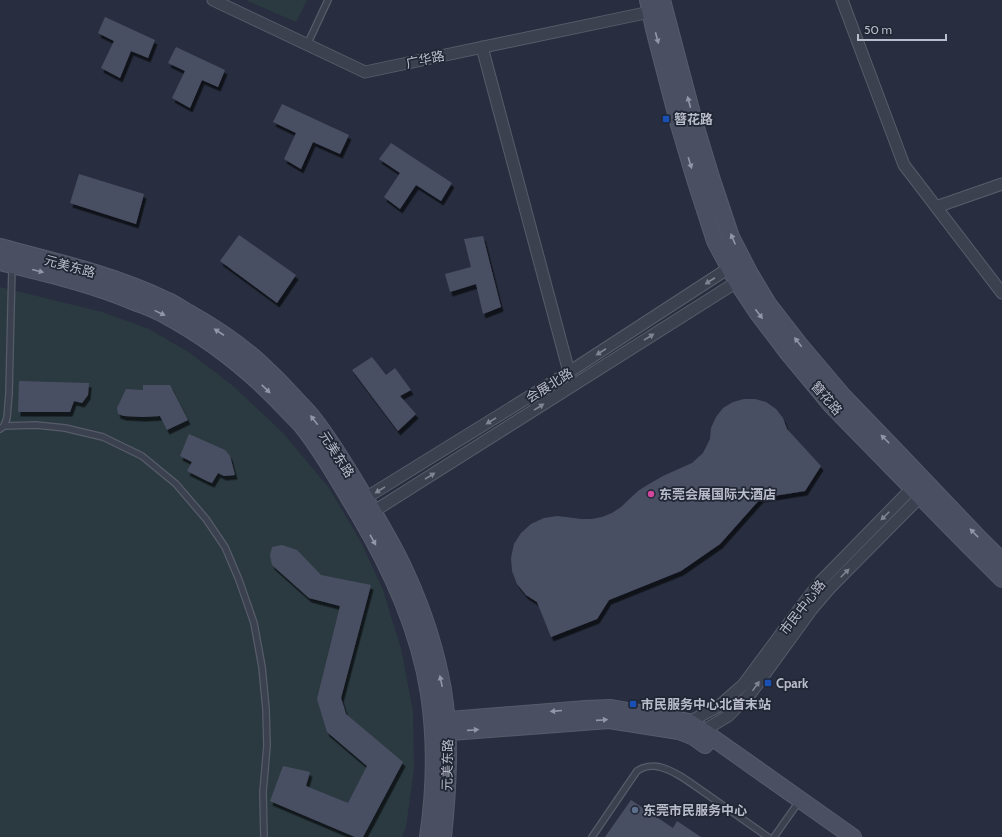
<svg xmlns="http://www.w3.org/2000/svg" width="1002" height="837" font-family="Cabin,'Noto Sans SC',sans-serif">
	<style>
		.green { fill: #2a3a40 }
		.building { fill: #4a4f63; filter: url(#shadow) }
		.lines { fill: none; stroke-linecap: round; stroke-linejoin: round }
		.lane-casing { stroke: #575c6a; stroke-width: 8 }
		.street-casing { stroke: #575c6a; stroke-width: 13 }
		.secondary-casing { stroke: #575c6a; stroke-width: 18 }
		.lane { stroke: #3c414f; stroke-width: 5.5 }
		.street { stroke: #3c414f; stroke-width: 11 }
		.secondary { stroke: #4a4f62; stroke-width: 16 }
		.oneway { fill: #9296a6 }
		.oneway2 { fill: #818593 }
		.transit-dot { fill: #1a4fb4; stroke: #212635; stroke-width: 1.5 }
		.hotel-dot { fill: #d1479c; stroke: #212635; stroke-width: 1.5 }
		.service-dot { fill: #5c6f8a; stroke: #212635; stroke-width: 1.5 }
		.labels { text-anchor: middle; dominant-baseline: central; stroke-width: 3.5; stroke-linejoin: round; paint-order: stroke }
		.street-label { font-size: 13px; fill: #b9bcca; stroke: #212635 }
		.poi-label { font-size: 13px; font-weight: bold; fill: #b9bcca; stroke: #212635; text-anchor: start }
	</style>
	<defs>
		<filter id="shadow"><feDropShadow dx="2.5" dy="4.5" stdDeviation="0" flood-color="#0009"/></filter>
	</defs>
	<rect width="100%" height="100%" fill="#282e3f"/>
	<path class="green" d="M 248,0 L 307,0 L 296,22 L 248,1 Z
		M 0,287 L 102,312 L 149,329 L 190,353 L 232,385 L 284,434 L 329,488 L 361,542 L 383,590 L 401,649 L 413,711 L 414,769 L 406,827 L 402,837 L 0,837 Z"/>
	<path class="building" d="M 105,17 L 155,40 L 148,58 L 131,51 L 120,78 L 101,68 L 114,41 L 98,33 Z
		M 176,47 L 225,70 L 218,87 L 202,80 L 190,108 L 172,98 L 185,71 L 168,63 Z
		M 282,104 L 349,135 L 340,154 L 313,142 L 301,169 L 284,159 L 296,133 L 273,122 Z
		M 391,143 L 452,183 L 441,201 L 416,185 L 400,209 L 384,197 L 400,173 L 379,159 Z
		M 79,174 L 144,194 L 136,224 L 70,203 Z
		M 239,235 L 296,275 L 277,303 L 220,261 Z
		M 483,236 L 501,307 L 483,314 L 476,284 L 450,292 L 445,274 L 471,267 L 464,239 Z
		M 372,357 L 386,375 L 395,368 L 411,390 L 400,396 L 416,414 L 398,431 L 352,370 Z
		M 19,381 L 89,383 L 88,395 L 82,403 L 74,401 L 70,412 L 18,412 Z
		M 143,385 L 170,385 L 188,420 L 167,430 L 160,416 L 143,417 L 124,416 L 118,414 L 117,408 L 126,389 L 143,390 Z
		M 744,399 L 755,399 L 766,402 L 776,409 L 783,418 L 787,429 L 821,466 L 805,491 L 761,498 L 720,544 L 681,571 L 609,600 L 597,619 L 551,637 L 537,602 L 526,595 L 517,584 L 512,571 L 511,558 L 514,544 L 521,533 L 531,524 L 544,518 L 557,516 L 581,519 L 592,519 L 602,517 L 612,513 L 621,507 L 638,491 L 649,484 L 663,476 L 692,463 L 703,453 L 710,439 L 711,428 L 716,417 L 723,408 L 733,402 Z
		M 189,434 L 225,450 L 230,456 L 235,475 L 224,476 L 218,473 L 212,483 L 207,481 L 187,471 L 192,462 L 180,456 Z
		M 282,545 L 297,550 L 321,575 L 371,585 L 341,698 L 346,714 L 403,762 L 363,837 L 355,837 L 270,801 L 283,766 L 310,772 L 306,786 L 348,803 L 367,766 L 327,732 L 317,699 L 340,606 L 309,598 L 272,565 L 270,555 L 272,547 Z
		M 631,800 L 673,828 L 677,821 L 701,837 L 605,837 Z"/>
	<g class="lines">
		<defs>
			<path id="lane" d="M 307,45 L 328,0
				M 4,426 L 7,418 L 9,393 L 12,267
				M 0,429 L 4,426 L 36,425 L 65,428 L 103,437 L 142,456 L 176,484 L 206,519 L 225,547 L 239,580 L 254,623 L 262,667 L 266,709 L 267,746 L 263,792 L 264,837
				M 592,837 L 637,771 C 643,767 652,765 660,767 C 678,772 693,785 708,795 C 728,809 748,823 768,837
				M 774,837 L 800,800"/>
			<path id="street" d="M 213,0 L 365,72 L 650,12
				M 842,0 L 904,165 L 1002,293
				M 482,47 L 569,372
				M 936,207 L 1002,184
				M 359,502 L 569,372 L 735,264
				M 368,515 L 743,278
				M 685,725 L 689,722 L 719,706 L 743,685 L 803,604 L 822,580 L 916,484
				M 697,735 L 703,731 L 728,716 L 751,693 L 812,609 L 830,588 L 925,492"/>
			<path id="secondary" d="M 648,0 L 654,29 L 679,125 L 695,179 L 715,241 L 737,282 L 757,312 L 788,353 L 832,406 L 965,542 L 1002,579
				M 662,0 L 694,121 L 711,177 L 731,237 L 750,274 L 768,304 L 799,344 L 843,396 L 897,452 L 976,535 L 1002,561
				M 0,247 C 57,262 114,275 168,301 C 175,304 182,309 189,313 C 214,327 238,343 259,362 C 271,373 283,385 294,397 C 300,404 308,411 313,418 C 335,446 353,478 371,508 C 383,529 396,550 406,573 C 423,610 436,650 443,690 C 451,738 448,789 443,837
				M 0,262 C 46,273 93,284 137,303 C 146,306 155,310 163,314 C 208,338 247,368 283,406 C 289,413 296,419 302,426 C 324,453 340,484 358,513 C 391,569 419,629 429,694 C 436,741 435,790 428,837
				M 437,721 L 586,709 L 611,708 L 674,719 L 689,722 L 703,731 L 853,837
				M 437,733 L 609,720 L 679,731 L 694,737 L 705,745"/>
		</defs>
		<use href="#lane" class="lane-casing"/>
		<use href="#street" class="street-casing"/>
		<use href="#secondary" class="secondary-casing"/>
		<use href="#lane" class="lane"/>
		<use href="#street" class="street"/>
		<use href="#secondary" class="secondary"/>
	</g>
	<defs><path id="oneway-solid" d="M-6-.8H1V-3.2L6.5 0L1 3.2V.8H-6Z"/></defs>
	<g class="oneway">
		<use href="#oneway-solid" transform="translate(657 38) rotate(75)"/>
		<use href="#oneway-solid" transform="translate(689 102) rotate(-105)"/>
		<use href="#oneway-solid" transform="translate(690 163) rotate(73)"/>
		<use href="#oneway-solid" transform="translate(733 239) rotate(-113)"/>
		<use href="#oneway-solid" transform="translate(38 271) rotate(14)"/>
		<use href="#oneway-solid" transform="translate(160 313) rotate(26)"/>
		<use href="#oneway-solid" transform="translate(759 314) rotate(53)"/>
		<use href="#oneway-solid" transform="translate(219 332) rotate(-147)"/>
		<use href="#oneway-solid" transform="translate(798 342) rotate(-128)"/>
		<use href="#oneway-solid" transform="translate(266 389) rotate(44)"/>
		<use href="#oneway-solid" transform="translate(314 420) rotate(-128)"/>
		<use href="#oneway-solid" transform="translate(885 439) rotate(-135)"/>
		<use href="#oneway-solid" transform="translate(974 533) rotate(-134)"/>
		<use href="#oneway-solid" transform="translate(373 540) rotate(61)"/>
		<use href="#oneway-solid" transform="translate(441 681) rotate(-102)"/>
		<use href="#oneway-solid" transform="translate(556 711) rotate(175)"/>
		<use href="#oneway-solid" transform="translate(602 720) rotate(-4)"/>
		<use href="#oneway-solid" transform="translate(473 730) rotate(-4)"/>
	</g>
	<g class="oneway2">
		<use href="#oneway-solid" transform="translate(710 281) rotate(147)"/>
		<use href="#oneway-solid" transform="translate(649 337) rotate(-32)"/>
		<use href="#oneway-solid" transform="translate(601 352) rotate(147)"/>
		<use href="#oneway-solid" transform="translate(539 407) rotate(-32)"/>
		<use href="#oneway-solid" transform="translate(491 421) rotate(148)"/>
		<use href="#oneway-solid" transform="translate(430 476) rotate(-32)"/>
		<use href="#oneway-solid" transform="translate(380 490) rotate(148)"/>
		<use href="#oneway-solid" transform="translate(885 516) rotate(135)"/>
		<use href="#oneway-solid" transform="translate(845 573) rotate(-45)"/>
		<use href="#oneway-solid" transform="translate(756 686) rotate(-54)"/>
	</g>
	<g class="transit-dot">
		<rect x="662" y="115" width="8" height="8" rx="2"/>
		<rect x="764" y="679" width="8" height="8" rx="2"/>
		<rect x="629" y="700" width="8" height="8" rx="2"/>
	</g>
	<circle class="hotel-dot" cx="651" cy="494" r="4"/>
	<circle class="service-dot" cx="635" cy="810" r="4"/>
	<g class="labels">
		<g class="street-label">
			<text transform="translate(425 59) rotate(-12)">广华路</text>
			<text transform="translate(70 266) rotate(15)">元美东路</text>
			<text transform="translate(549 385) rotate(-32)">会展北路</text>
			<text transform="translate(827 398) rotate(49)">簪花路</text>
			<text transform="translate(337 454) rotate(57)">元美东路</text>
			<text transform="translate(802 607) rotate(-52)">市民中心路</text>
			<text transform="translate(447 765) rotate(-89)">元美东路</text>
		</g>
		<g class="poi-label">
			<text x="674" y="119">簪花路</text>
			<text x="659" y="494">东莞会展国际大酒店</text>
			<text x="776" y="683">Cpark</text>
			<text x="641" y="704">市民服务中心北首末站</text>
			<text x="643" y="810">东莞市民服务中心</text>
		</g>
	</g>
	<path d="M858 34v6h88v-6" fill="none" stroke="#b9bcca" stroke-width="2"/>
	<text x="864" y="34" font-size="12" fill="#b9bcca" stroke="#212635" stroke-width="3" paint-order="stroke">50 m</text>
</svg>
